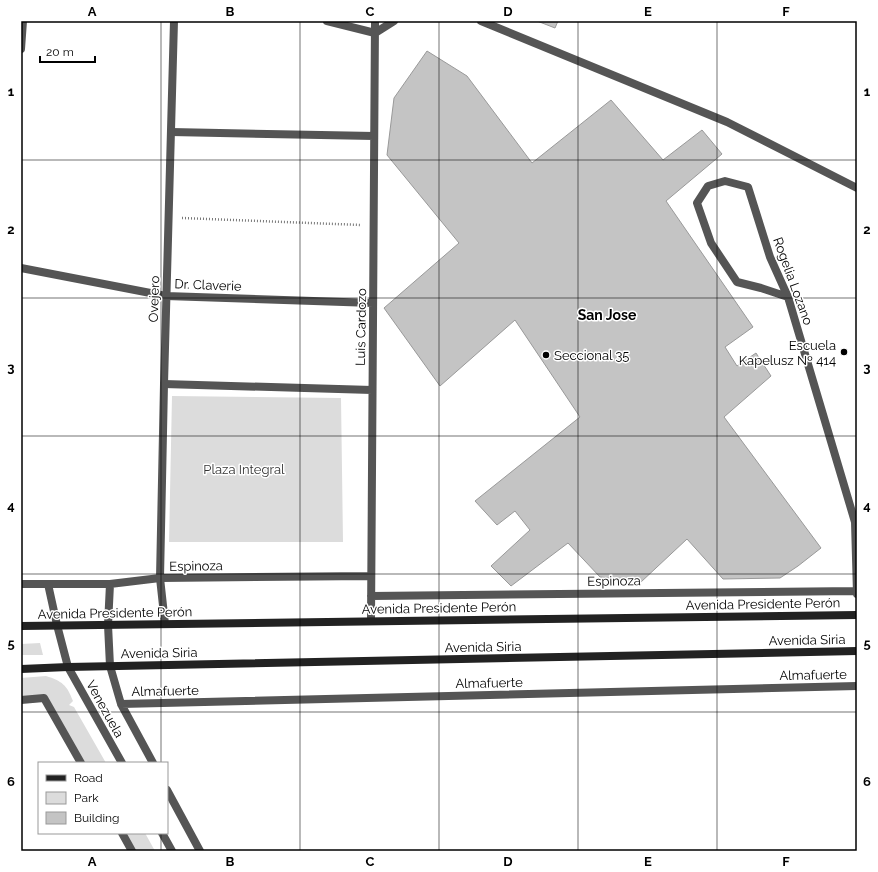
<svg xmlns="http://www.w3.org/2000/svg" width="878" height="872" font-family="Raleway,sans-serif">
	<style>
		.green { fill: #dcdcdc }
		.building { fill: #c4c4c4; stroke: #999 }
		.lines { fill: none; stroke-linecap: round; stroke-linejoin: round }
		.path { stroke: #777; stroke-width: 2.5; stroke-dasharray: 1 2; stroke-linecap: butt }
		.minor { stroke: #555; stroke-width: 8 }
		.tertiary { stroke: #555; stroke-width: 8 }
		.secondary { stroke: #222; stroke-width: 8 }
		.grid { fill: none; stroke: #000; stroke-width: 1; stroke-opacity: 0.55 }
		.poi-dot { fill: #000; stroke: #fff; stroke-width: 1.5 }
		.labels { text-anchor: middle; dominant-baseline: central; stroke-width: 3; stroke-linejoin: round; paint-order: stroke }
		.street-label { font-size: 13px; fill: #000; stroke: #fff }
		.poi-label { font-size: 13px; fill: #000; stroke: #fff; text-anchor: end }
		.park-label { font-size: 13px; fill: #333; stroke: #fff }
		.neighbourhood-label { font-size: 14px; font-weight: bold; fill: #000; stroke: #fff }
		.neatline { fill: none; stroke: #000; stroke-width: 1.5 }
		.grid-label { font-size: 13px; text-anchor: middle; font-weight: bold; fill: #000 }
	</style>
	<rect width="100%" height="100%" fill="#fff"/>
	<path class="green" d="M 172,396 L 341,398 L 343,542 L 169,542 Z
		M 40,643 L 43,655 L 21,655 L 21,644 Z
		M 46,676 C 62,681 67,685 73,701 L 69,705 L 74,707 L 106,763 L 84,763 L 46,699 L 21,696 L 21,678 Z
		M 124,833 L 145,833 L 155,851 L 135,851 Z"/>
	<path class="building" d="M 537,21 L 558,21 L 555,28 Z
		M 427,51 L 467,76 L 532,163 L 611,100 L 663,160 L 702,130 L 722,154 L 666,201 L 753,327 L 725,347 L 737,366 L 756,353 L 771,376 L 724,417 L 821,548 L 798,566 L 780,578 L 723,579 L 687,539 L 641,582 L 600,577 L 568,543 L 511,586 L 491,566 L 530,530 L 515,511 L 497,525 L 475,501 L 580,417 L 515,320 L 440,386 L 384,308 L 459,243 L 387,155 L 394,98 Z"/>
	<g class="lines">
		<path class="path" d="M 182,218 L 361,225"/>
		<path class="minor" d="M 327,21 L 375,33
			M 481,21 L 727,122 L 857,188
			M 375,33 L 394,21
			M 21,49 L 23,21
			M 171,132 L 374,136
			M 21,268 L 166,296 L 373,303
			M 788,297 L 761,288 L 737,282 L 711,243 L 697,203 L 708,186 L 725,181 L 748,187 L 770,257 L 788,297 L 855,522 L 857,594
			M 164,384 L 372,390
			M 21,584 L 110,584 L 160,578 L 371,576
			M 48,584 L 57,625 L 68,667 L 122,763
			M 110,584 L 108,625 L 110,666 L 121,704 L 153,763
			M 371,596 L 857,591
			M 371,621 L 375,21
			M 21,700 L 44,698 L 81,763
			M 121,704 L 857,686
			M 167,790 L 200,851
			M 122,833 L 132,851
			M 162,833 L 172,851"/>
		<path class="tertiary" d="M 165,624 L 160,578 L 164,384 L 174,21"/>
		<path class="secondary" d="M 21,626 L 857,615
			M 21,669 L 68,667 L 857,651"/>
	</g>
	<path class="grid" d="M 161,21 L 161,763M 300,21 L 300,851M 439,21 L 439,851M 578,21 L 578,851M 717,21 L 717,851M 21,160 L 857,160M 21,298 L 857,298M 21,436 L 857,436M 21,574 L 857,574M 21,712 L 857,712M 161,833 L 161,851"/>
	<g class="poi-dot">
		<circle cx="844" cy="352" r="4"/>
		<circle cx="546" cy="355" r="4"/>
	</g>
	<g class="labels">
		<g class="street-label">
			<text transform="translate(793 281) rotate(70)">Rogelia Lozano</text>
			<text transform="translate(208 285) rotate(2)">Dr. Claverie</text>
			<text transform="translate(154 299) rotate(-88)">Ovejero</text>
			<text transform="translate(361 327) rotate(-89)">Luis Cardozo</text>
			<text transform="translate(196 566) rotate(-1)">Espinoza</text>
			<text transform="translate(614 581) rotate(-1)">Espinoza</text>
			<text transform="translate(763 604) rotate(-1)">Avenida Presidente Perón</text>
			<text transform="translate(439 608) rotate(-1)">Avenida Presidente Perón</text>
			<text transform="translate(115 613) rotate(-1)">Avenida Presidente Perón</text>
			<text transform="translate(807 640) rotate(-1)">Avenida Siria</text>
			<text transform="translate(483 647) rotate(-1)">Avenida Siria</text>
			<text transform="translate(159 653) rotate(-1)">Avenida Siria</text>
			<text transform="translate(813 675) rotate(-1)">Almafuerte</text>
			<text transform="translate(489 683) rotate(-1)">Almafuerte</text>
			<text transform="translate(165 691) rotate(-1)">Almafuerte</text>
			<text transform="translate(105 709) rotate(61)">Venezuela</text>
		</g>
		<g class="poi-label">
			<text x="836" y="345">Escuela<tspan x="836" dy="15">Kapelusz Nº 414</tspan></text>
			<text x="554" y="355" text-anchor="start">Seccional 35</text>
		</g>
		<g class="park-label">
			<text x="244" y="469">Plaza Integral</text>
		</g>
		<g class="neighbourhood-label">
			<text x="607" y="315">San Jose</text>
		</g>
	</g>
	<rect width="878" height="872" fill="none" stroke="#ffffff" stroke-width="44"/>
	<rect x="38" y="762" width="130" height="72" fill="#ffffff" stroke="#999999"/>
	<rect x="46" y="775" width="20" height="6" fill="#222222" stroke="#999999"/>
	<text x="74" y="782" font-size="12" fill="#000000">Road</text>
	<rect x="46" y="792" width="20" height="12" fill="#dcdcdc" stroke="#999999"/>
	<text x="74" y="802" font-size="12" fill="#000000">Park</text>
	<rect x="46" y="812" width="20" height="12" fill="#c4c4c4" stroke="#999999"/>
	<text x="74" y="822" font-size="12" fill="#000000">Building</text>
	<path d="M40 56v6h55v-6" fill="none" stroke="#000000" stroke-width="2"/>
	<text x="46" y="56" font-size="12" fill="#000000" stroke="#ffffff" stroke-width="3" paint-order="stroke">20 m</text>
	<rect x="22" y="22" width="834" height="828" class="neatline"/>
	<g class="grid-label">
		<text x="92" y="16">A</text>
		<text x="230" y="16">B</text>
		<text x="370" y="16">C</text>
		<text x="508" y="16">D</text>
		<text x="648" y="16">E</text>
		<text x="786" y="16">F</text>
		<text x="11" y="96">1</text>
		<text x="867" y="96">1</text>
		<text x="11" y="234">2</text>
		<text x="867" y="234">2</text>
		<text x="11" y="372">3</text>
		<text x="867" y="372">3</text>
		<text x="11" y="510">4</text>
		<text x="867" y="510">4</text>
		<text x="11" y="648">5</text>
		<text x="867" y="648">5</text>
		<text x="11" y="786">6</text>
		<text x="867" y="786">6</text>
		<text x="92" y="866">A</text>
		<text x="230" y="866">B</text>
		<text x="370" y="866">C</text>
		<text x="508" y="866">D</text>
		<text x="648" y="866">E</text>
		<text x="786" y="866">F</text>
	</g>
</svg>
